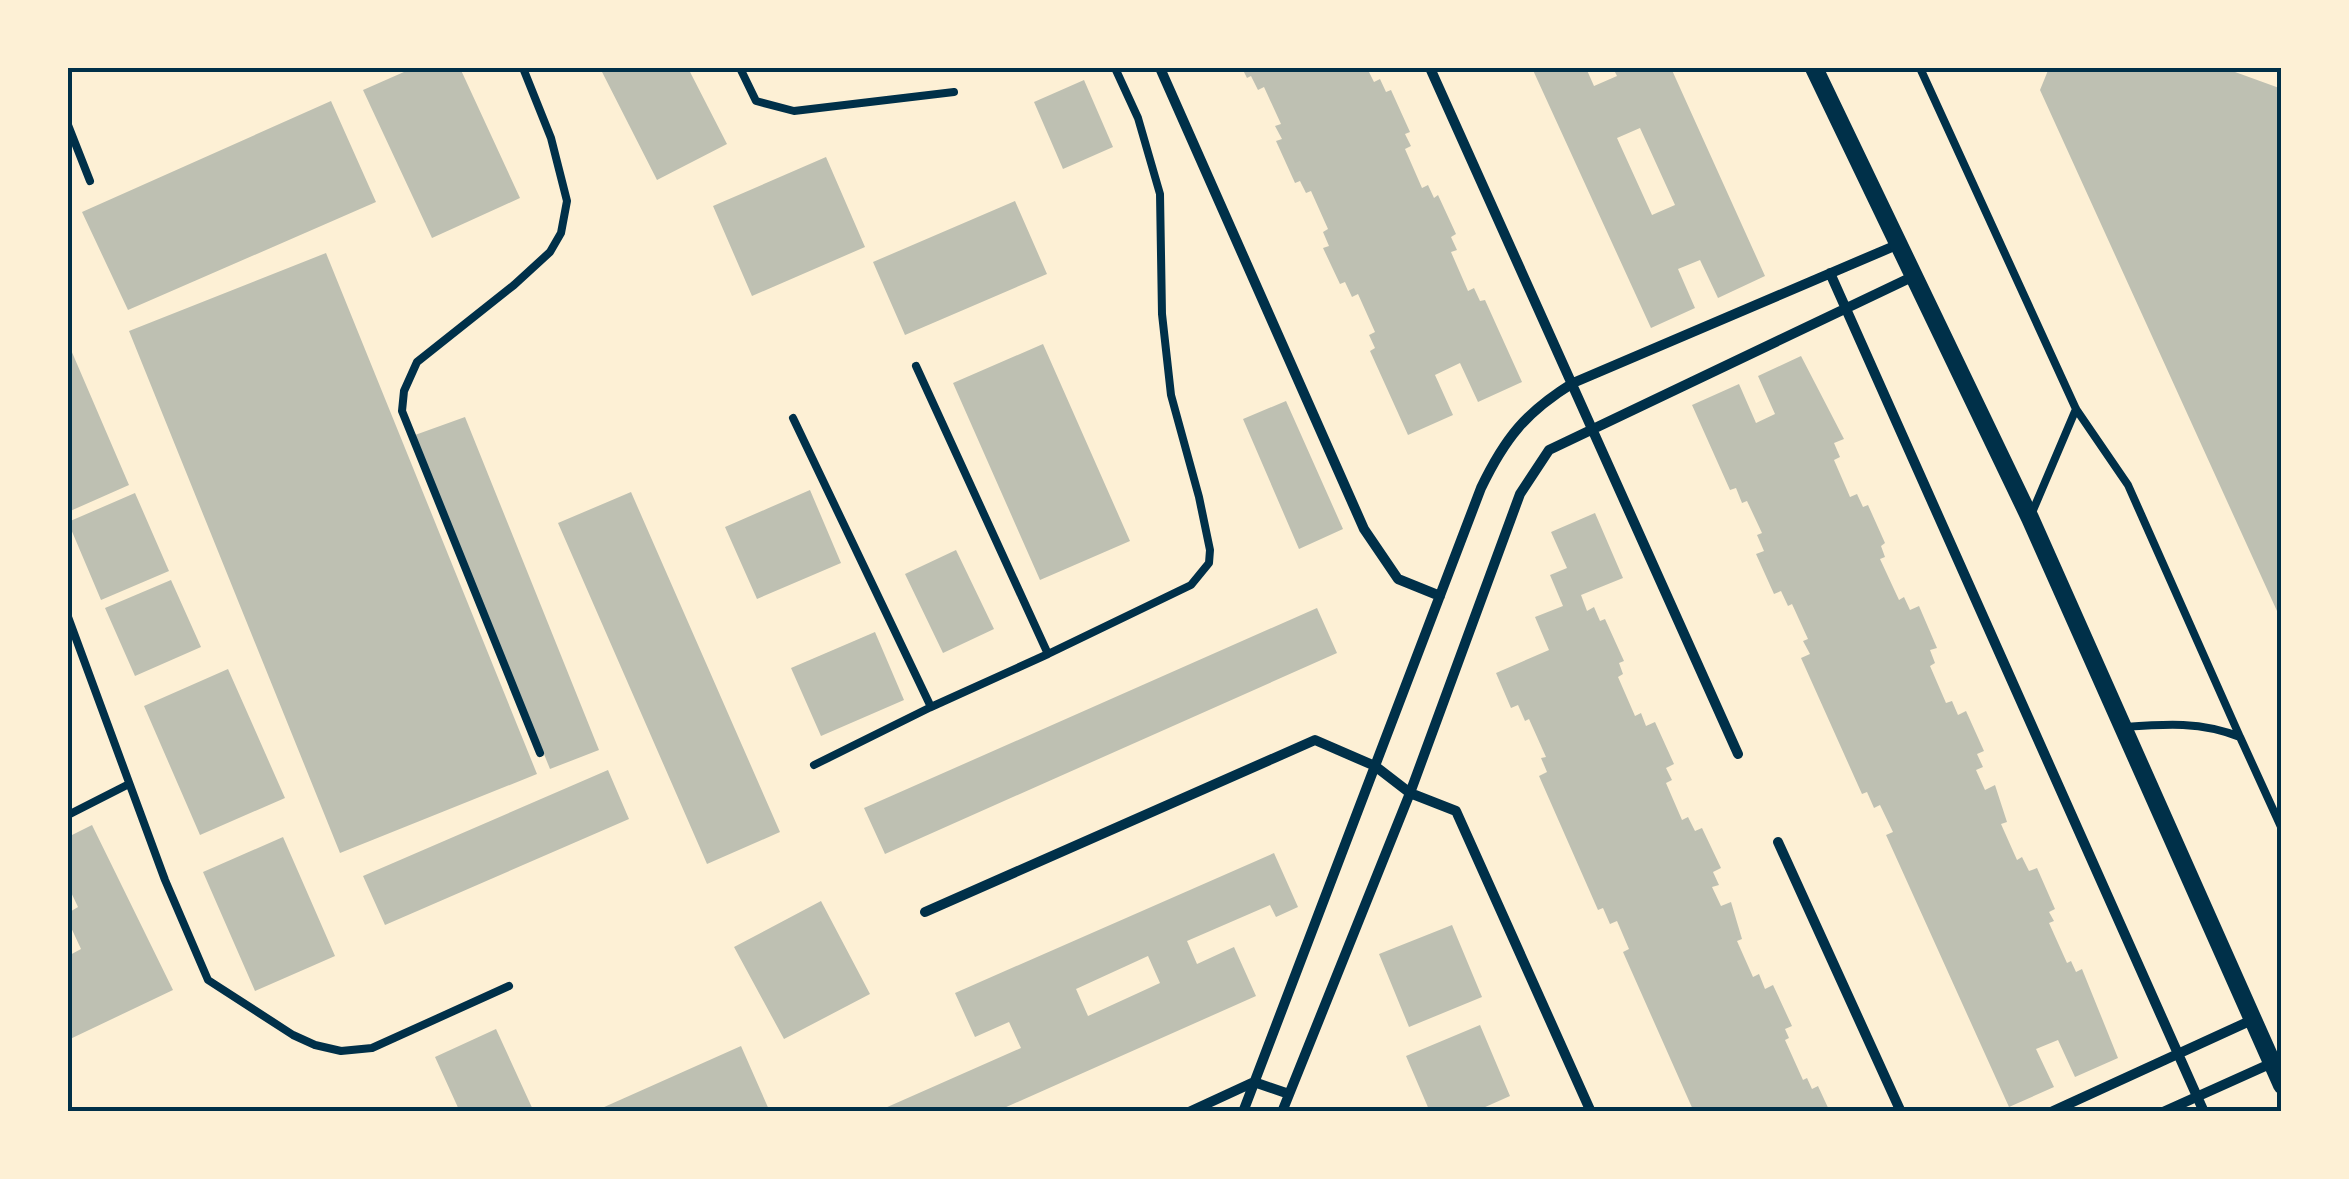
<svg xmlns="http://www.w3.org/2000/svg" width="2349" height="1179" font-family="'Nunito Sans',sans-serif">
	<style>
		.building { fill: #bec0b2; fill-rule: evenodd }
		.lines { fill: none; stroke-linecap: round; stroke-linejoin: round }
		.service { stroke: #003049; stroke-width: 8 }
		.minor { stroke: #003049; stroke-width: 10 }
		.tertiary { stroke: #003049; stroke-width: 18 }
		.neatline { fill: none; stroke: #003049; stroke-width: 4 }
	</style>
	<rect width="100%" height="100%" fill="#fdf0d5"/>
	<path class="building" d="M 413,68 L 460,68 L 520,198 L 432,238 L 363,90 Z
		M 600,68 L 688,68 L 727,144 L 657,180 Z
		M 1242,68 L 1367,68 L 1374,82 L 1380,79 L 1386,92 L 1391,90 L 1410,132 L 1405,134 L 1411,146 L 1405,149 L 1422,188 L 1428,185 L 1434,198 L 1438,195 L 1456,234 L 1451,237 L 1457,250 L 1451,252 L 1468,291 L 1474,288 L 1480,301 L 1485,300 L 1522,382 L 1478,402 L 1460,363 L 1435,375 L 1453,415 L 1408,435 L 1370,351 L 1375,348 L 1369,335 L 1375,332 L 1358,294 L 1352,297 L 1345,282 L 1340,284 L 1323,248 L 1329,246 L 1323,232 L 1328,229 L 1311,191 L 1306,193 L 1300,181 L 1295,183 L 1276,141 L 1282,139 L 1275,126 L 1281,124 L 1264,87 L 1258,90 L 1251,76 L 1247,78 Z
		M 1532,68 L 1586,68 L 1594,86 L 1617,76 L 1613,68 L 1671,68 L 1765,276 L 1718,298 L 1700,260 L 1678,269 L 1695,308 L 1651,328 ZM 1640,128 L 1675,205 L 1652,215 L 1617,138 Z
		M 2049,68 L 2224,68 L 2282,89 L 2282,622 L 2040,90 Z
		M 1084,80 L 1113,147 L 1063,169 L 1034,102 Z
		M 331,101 L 376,202 L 128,310 L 82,212 Z
		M 826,157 L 865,247 L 752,296 L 713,206 Z
		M 1015,201 L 1047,274 L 905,335 L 873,262 Z
		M 326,253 L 537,774 L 340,853 L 129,331 Z
		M 68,343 L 129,485 L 68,512 Z
		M 1043,344 L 1130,541 L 1040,580 L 953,383 Z
		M 1801,356 L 1844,439 L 1834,443 L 1840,457 L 1834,460 L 1850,497 L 1857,494 L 1863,507 L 1868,505 L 1885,543 L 1881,546 L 1885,557 L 1880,559 L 1899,600 L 1904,597 L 1910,610 L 1919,606 L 1937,648 L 1930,650 L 1935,663 L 1930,666 L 1946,703 L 1952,701 L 1958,715 L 1966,711 L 1984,751 L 1977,754 L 1983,767 L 1976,770 L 1985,790 L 1995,785 L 2007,822 L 2001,824 L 2017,860 L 2022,857 L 2029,871 L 2037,868 L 2055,909 L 2049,912 L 2054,921 L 2049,923 L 2067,963 L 2071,961 L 2076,972 L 2082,969 L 2118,1058 L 2075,1077 L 2058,1040 L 2036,1049 L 2054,1087 L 2009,1107 L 1886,835 L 1893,832 L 1880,805 L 1874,808 L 1867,792 L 1862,794 L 1801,658 L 1810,654 L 1803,641 L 1808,639 L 1792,604 L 1788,606 L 1781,591 L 1774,594 L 1756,554 L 1764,551 L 1757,535 L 1762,533 L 1747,501 L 1742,503 L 1736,488 L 1730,490 L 1692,405 L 1739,384 L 1756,423 L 1775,414 L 1758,376 Z
		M 1286,401 L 1343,529 L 1299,549 L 1243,419 Z
		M 465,417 L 599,750 L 550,769 L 415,435 Z
		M 810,490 L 841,563 L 757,599 L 725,527 Z
		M 631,492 L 780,832 L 707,864 L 558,523 Z
		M 135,493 L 169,571 L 101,600 L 68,522 Z
		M 1595,513 L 1623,578 L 1581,595 L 1587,611 L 1594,607 L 1600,621 L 1605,619 L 1624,661 L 1619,663 L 1623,674 L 1618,677 L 1635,716 L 1641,713 L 1646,726 L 1655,722 L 1674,764 L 1666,768 L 1672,780 L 1666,783 L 1682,820 L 1688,817 L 1695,831 L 1702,828 L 1721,868 L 1713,872 L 1719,885 L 1712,887 L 1721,906 L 1731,902 L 1742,939 L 1737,941 L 1753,977 L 1759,974 L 1765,989 L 1773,985 L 1792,1026 L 1785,1029 L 1789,1038 L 1785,1040 L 1803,1080 L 1807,1078 L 1812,1089 L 1818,1086 L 1830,1112 L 1694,1112 L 1623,952 L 1629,949 L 1617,921 L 1610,924 L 1603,908 L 1598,910 L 1539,776 L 1547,772 L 1541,758 L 1546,757 L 1529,719 L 1525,721 L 1518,705 L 1511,708 L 1496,673 L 1549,650 L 1535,617 L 1563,606 L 1550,575 L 1567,568 L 1551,532 Z
		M 956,550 L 994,629 L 943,653 L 905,574 Z
		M 171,580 L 201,647 L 135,676 L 105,608 Z
		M 1317,608 L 1337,653 L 885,854 L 864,808 Z
		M 875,632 L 904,700 L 821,736 L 791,668 Z
		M 228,669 L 285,798 L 200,835 L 144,706 Z
		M 608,770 L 629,819 L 385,925 L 363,876 Z
		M 92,825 L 173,990 L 68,1040 L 68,956 L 81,949 L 68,921 L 68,913 L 78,907 L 68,886 L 68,837 Z
		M 283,837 L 335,956 L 255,991 L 203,872 Z
		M 1274,853 L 1298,907 L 1276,917 L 1270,905 L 1187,941 L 1197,964 L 1234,947 L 1256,996 L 995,1112 L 876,1112 L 1021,1048 L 1009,1022 L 975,1037 L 955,993 ZM 1148,956 L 1160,983 L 1088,1016 L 1076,989 Z
		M 821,901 L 870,994 L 784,1039 L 734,947 Z
		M 1452,925 L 1482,997 L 1409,1027 L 1379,954 Z
		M 1480,1025 L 1510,1096 L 1474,1112 L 1430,1112 L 1406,1056 Z
		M 496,1029 L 534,1112 L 460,1112 L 435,1057 Z
		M 741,1046 L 770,1112 L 593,1112 Z"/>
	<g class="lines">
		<path class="service" d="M 523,68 L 551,138 L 567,201 L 561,233 L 550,252 L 514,285 L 417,362 L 404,391 L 402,411 L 540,753
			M 740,68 L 756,101 L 794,111 L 954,92
			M 1920,68 L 2076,409 L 2128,485 L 2240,737
			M 68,125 L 90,181
			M 916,366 L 1048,654 L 1191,585 L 1209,563 L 1210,550 L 1199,497 L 1171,395 L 1162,314 L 1160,194 L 1138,118 L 1115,68
			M 793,418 L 931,707 L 1048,654
			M 2031,515 L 2076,409
			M 68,617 L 165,880 L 208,980 L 293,1035 L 315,1045 L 341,1051 L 372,1048 L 509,986
			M 2123,727 C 2164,724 2201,721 2240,737 L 2282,829
			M 814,765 L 931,707
			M 68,815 L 129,784"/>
		<path class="minor" d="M 1160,68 L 1364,529 L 1398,579 L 1440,596
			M 1430,68 L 1738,754
			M 1830,273 L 2204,1112
			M 1778,842 L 1901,1112
			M 925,912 L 1315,740 L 1375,766 L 1410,793 L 1282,1112
			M 1189,1112 L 1254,1082 L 1289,1094
			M 1243,1112 L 1481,488 C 1505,438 1526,412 1573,383 L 1899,244
			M 1591,1112 L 1456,811 L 1410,793 L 1520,494 L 1549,450 L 1914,276
			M 2051,1112 L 2252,1020
			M 2163,1112 L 2272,1063"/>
		<path class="tertiary" d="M 1814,68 L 2030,518 L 2282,1085"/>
	</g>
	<rect width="2349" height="1179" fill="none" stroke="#fdf0d5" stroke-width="140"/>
	<rect x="70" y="70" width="2209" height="1039" class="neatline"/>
</svg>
